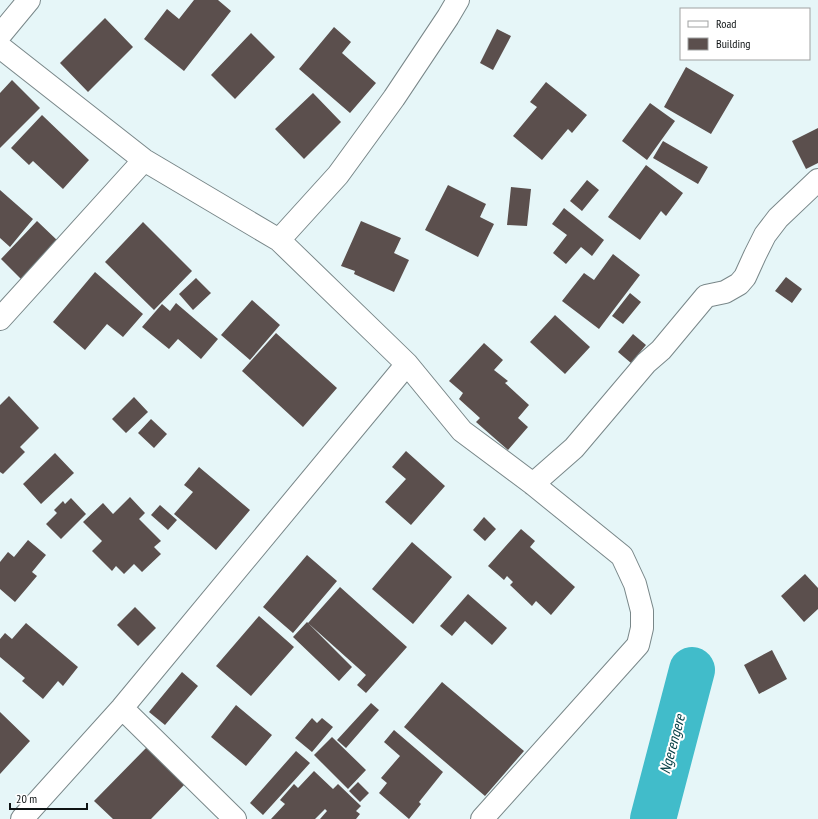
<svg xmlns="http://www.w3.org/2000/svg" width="818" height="819" font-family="'PT Sans Narrow',sans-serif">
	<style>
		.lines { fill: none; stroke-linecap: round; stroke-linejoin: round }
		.river { stroke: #41bcca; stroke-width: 46 }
		.building { fill: #5b4f4d }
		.street-casing { stroke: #798789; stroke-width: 24 }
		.street { stroke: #fff; stroke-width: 22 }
		.labels { text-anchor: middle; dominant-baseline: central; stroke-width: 4; stroke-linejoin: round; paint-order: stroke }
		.water-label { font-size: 15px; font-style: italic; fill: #023d43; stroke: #fff }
	</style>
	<rect width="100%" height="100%" fill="#e6f6f8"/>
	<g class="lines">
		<path class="river" d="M 653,819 L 692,670"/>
	</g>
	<path class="building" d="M 194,0 L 218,0 L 231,11 L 184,71 L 144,39 L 167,9 L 179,19 Z
		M 105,18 L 133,47 L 88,92 L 60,63 Z
		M 334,27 L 351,42 L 342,53 L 376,83 L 350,113 L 299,69 Z
		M 497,29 L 511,36 L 493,70 L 480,63 Z
		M 251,33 L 275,57 L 235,99 L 211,75 Z
		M 686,67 L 734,95 L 711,134 L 664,107 Z
		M 12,80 L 40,108 L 0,148 L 0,93 Z
		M 546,82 L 587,115 L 572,133 L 568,129 L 542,160 L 513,136 L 537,107 L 530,102 Z
		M 313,93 L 341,122 L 304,159 L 275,129 Z
		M 650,103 L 675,121 L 647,160 L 622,141 Z
		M 42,115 L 89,160 L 63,189 L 33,161 L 29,165 L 11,148 Z
		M 818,128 L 818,163 L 806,169 L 792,141 Z
		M 663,141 L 708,167 L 698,184 L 653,158 Z
		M 646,165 L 683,193 L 666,216 L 661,211 L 640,240 L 608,217 Z
		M 587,180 L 599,190 L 582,211 L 570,201 Z
		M 448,185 L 486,204 L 480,217 L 494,224 L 478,257 L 425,230 Z
		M 511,187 L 531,189 L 527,226 L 507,225 Z
		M 0,190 L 33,219 L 10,247 L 0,238 Z
		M 564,208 L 604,240 L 592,256 L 581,247 L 566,264 L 553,253 L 567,235 L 552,224 Z
		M 37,221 L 59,242 L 22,280 L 1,259 Z
		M 361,221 L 401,238 L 394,253 L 409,260 L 394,292 L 354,274 L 355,271 L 341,266 Z
		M 143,222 L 192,271 L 154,310 L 105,262 Z
		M 613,254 L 640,275 L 599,329 L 562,301 L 584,273 L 594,280 Z
		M 95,272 L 143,314 L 123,337 L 107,324 L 85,350 L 53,322 Z
		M 786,277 L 802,289 L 792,303 L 775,291 Z
		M 196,278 L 211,293 L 193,310 L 179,294 Z
		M 630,293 L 641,302 L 623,324 L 612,316 Z
		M 252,300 L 280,325 L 250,360 L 221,335 Z
		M 176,303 L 218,339 L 201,359 L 178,339 L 169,349 L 142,327 L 162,304 L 170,311 Z
		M 555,315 L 590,347 L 565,374 L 530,342 Z
		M 276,333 L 337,388 L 303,427 L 242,371 Z
		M 633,334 L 646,345 L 631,363 L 618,352 Z
		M 484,343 L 503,360 L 494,370 L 508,381 L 505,383 L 529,405 L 518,418 L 528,427 L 508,450 L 476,422 L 480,418 L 459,399 L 463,393 L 449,381 Z
		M 9,396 L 39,428 L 20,447 L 25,452 L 3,474 L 0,472 L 0,405 Z
		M 134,397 L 148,412 L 126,433 L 112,419 Z
		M 151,419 L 167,434 L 154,448 L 138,433 Z
		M 406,451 L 445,486 L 411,525 L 385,502 L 406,479 L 392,467 Z
		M 55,453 L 74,473 L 41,504 L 23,484 Z
		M 199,467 L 250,510 L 216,550 L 174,514 L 193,492 L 184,485 Z
		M 130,497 L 145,513 L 139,519 L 161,541 L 154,547 L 161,554 L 142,572 L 134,564 L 124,574 L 116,566 L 112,571 L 92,551 L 102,541 L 83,522 L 103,503 L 113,514 Z
		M 71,498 L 86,514 L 61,539 L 46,524 L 57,513 L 54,510 L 63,501 L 65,504 Z
		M 160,505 L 177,520 L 168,530 L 151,515 Z
		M 484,517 L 496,529 L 485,541 L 473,530 Z
		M 521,529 L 535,541 L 530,547 L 575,587 L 551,615 L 536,601 L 532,606 L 510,585 L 513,582 L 507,576 L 504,580 L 488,566 Z
		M 28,540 L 46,555 L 32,572 L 37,576 L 15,602 L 0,589 L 0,562 L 8,552 L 14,557 Z
		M 412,542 L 452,577 L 413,624 L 372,589 Z
		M 307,555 L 337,581 L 293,633 L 263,607 Z
		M 805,574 L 818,588 L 818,609 L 804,622 L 781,596 Z
		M 340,587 L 407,647 L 366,693 L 357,685 L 366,675 L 308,623 Z
		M 468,594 L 507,628 L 492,645 L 465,621 L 452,636 L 440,626 Z
		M 135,607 L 156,628 L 138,646 L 117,625 Z
		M 259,616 L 294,647 L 251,696 L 216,666 Z
		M 307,622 L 352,667 L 339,681 L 293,637 Z
		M 26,623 L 78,667 L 63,686 L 58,681 L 43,699 L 22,681 L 25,678 L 0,657 L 0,639 L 5,633 L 12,639 Z
		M 772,650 L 787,679 L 759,694 L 744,665 Z
		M 182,672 L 198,686 L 165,725 L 149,712 Z
		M 442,682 L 524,751 L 485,796 L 404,727 Z
		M 371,703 L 379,710 L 346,748 L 337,740 Z
		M 236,705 L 272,735 L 246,766 L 211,737 Z
		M 0,712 L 30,741 L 0,774 Z
		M 312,718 L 317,723 L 322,718 L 333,727 L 312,752 L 295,738 Z
		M 394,730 L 443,772 L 419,802 L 421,804 L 409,819 L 379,793 L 387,783 L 381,778 L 400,756 L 384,742 Z
		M 332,737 L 366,770 L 348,789 L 314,755 Z
		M 147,747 L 185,784 L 151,819 L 113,819 L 94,801 Z
		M 296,751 L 310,763 L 263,815 L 250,803 Z
		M 314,771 L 333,789 L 338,784 L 361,806 L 356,811 L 360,814 L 356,819 L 320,819 L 327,811 L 325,809 L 315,819 L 271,819 L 285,804 L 280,800 L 294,784 L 298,788 Z
		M 358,782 L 369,793 L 360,802 L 349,791 Z"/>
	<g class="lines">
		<defs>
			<path id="street" d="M 0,35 L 29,0
				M 0,47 L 144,160 L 279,240 L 407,364 L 462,431 L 533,484 L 622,556 L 635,584 L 642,611 L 642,628 L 638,645 L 482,819
				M 279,240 L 338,175 L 394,98 L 448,17 L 458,0
				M 0,319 L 144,160
				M 533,484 L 574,448 L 646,363 L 661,350 L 706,296 L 725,292 L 739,284 L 745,277 L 755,255 L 765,235 L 778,218 L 818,180
				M 122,708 L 235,819
				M 22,819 L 122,708 L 407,364"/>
		</defs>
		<use href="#street" class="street-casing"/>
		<use href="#street" class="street"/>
	</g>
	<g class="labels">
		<g class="water-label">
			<text transform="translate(672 744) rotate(-75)">Ngerengere</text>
		</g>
	</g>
	<rect x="680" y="8" width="130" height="52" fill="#ffffff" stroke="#9fa1a1"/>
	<rect x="688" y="21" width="20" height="6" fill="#ffffff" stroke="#9fa1a1"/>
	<text x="716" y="28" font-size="12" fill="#0e1314">Road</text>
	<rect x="688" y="38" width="20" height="12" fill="#5b4f4d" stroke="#9fa1a1"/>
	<text x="716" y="48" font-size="12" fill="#0e1314">Building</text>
	<path d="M10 803v6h77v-6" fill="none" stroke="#0e1314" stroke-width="2"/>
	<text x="16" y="803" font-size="12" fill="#0e1314" stroke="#ffffff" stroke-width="3" paint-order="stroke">20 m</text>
</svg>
